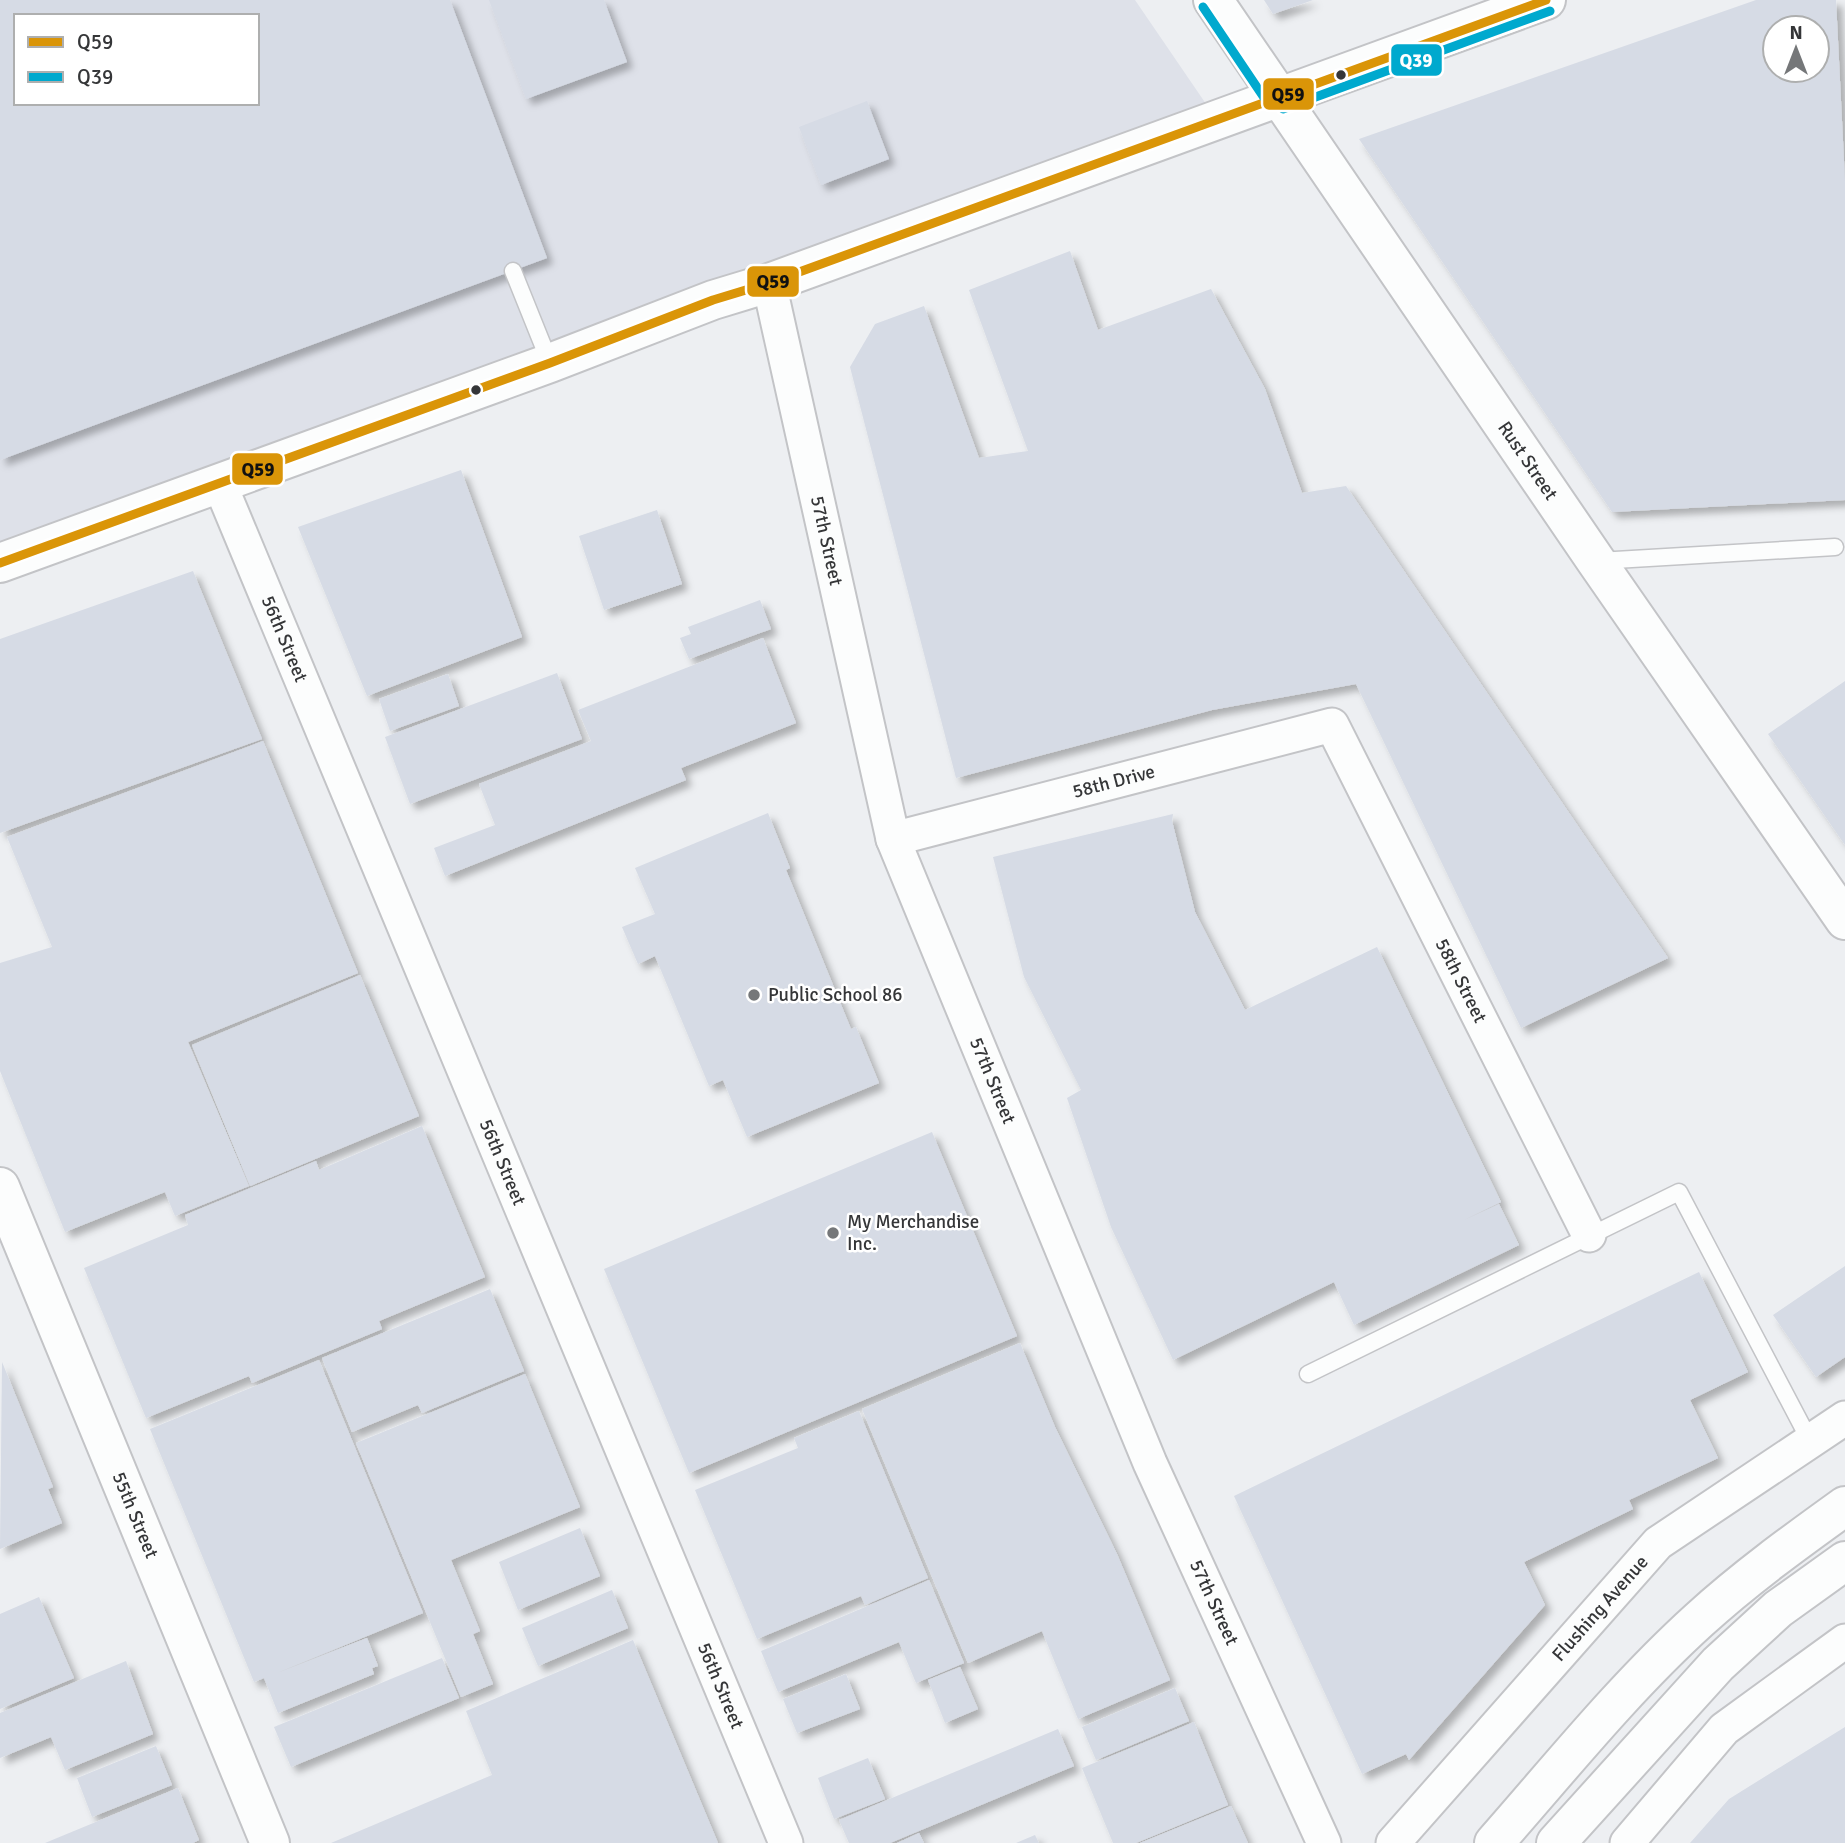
<svg xmlns="http://www.w3.org/2000/svg" width="1845" height="1843" font-family="Signika,sans-serif">
	<style>
		.built { fill: #dee1e9; fill-rule: evenodd }
		.building { fill: #d6dbe5; fill-rule: evenodd; filter: url(#shadow) }
		.lines { fill: none; stroke-linecap: round; stroke-linejoin: round }
		.lane-casing { stroke: #c3c4c7; stroke-width: 19 }
		.street-casing { stroke: #c3c4c7; stroke-width: 37 }
		.secondary-casing { stroke: #c3c4c7; stroke-width: 42 }
		.primary-casing { stroke: #c3c4c7; stroke-width: 42 }
		.lane { stroke: #fcfdfd; stroke-width: 16 }
		.street { stroke: #fcfdfd; stroke-width: 33 }
		.secondary { stroke: #fcfdfd; stroke-width: 38 }
		.primary { stroke: #fcfdfd; stroke-width: 38 }
		.bus-1-casing { stroke: #fff; stroke-width: 14 }
		.bus-2-casing { stroke: #fff; stroke-width: 14 }
		.bus-1 { stroke: #da9508; stroke-width: 9 }
		.bus-2 { stroke: #00a9ce; stroke-width: 9 }
		.bus-dot { fill: #353638; stroke: #fff; stroke-width: 2.5 }
		.poi-dot { fill: #757779; stroke: #fff; stroke-width: 2.5 }
		.labels { text-anchor: middle; dominant-baseline: central; stroke-width: 5; stroke-linejoin: round; paint-order: stroke }
		.street-label { font-size: 19px; fill: #353638; stroke: #fff }
		.poi-label { font-size: 19px; fill: #353638; stroke: #fff; text-anchor: start }
		.line-badge { stroke: #fff; stroke-width: 2.5 }
		.badge-label { font-size: 19px; text-anchor: middle; font-weight: bold; fill: #fff }
		.pale-badge-label { font-size: 19px; text-anchor: middle; font-weight: bold; fill: #111 }
	</style>
	<defs>
		<filter id="shadow"><feDropShadow dx="6" dy="6" stdDeviation="3.5" flood-color="#0004"/></filter>
	</defs>
	<rect width="100%" height="100%" fill="#edeff2"/>
	<path class="built" d="M 0,0 L 1135,0 L 1217,120 L 0,563 ZM 16,16 L 257,16 L 257,103 L 16,103 Z"/>
	<path class="building" d="M 0,0 L 450,0 L 547,258 L 0,460 ZM 16,16 L 257,16 L 257,103 L 16,103 Z
		M 489,0 L 604,0 L 627,62 L 526,99 Z
		M 1264,0 L 1313,0 L 1273,14 Z
		M 1756,0 L 1836,0 L 1845,181 L 1845,500 L 1612,512 L 1359,139 ZM 1775,28 L 1817,28 L 1817,70 L 1775,70 Z
		M 867,101 L 889,159 L 821,185 L 799,127 Z
		M 1070,251 L 1098,330 L 1211,289 L 1265,389 L 1302,493 L 1346,486 L 1668,958 L 1521,1028 L 1356,684 L 1212,710 L 956,778 L 850,367 L 875,324 L 924,306 L 979,458 L 1028,451 L 969,290 Z
		M 461,470 L 522,637 L 367,696 L 298,527 Z
		M 657,510 L 682,584 L 604,610 L 579,536 Z
		M 193,571 L 262,739 L 0,833 L 0,639 Z
		M 760,600 L 771,629 L 689,659 L 680,638 L 691,634 L 688,627 Z
		M 763,638 L 796,723 L 681,768 L 686,780 L 445,876 L 434,848 L 495,825 L 479,784 L 591,741 L 578,710 Z
		M 557,673 L 582,739 L 410,804 L 385,737 Z
		M 448,674 L 459,706 L 390,731 L 379,699 Z
		M 1845,681 L 1845,845 L 1768,734 Z
		M 263,741 L 358,973 L 188,1042 L 249,1186 L 175,1216 L 165,1192 L 65,1232 L 0,1071 L 0,963 L 52,947 L 7,837 Z
		M 768,813 L 790,868 L 786,870 L 851,1029 L 856,1027 L 879,1083 L 747,1137 L 723,1080 L 709,1086 L 655,956 L 638,964 L 622,927 L 655,914 L 635,868 Z
		M 1173,814 L 1172,821 L 1195,912 L 1245,1010 L 1377,947 L 1501,1202 L 1464,1220 L 1499,1204 L 1519,1245 L 1354,1325 L 1334,1282 L 1173,1360 L 1111,1227 L 1067,1098 L 1081,1090 L 1024,977 L 993,857 Z
		M 360,975 L 419,1116 L 250,1186 L 192,1045 Z
		M 422,1126 L 485,1277 L 379,1321 L 382,1329 L 252,1383 L 249,1376 L 146,1418 L 84,1268 L 188,1225 L 185,1215 L 316,1161 L 319,1170 Z
		M 932,1132 L 1017,1336 L 689,1473 L 604,1269 Z
		M 1845,1266 L 1845,1357 L 1816,1377 L 1773,1315 Z
		M 1699,1272 L 1748,1372 L 1690,1400 L 1718,1458 L 1629,1500 L 1633,1509 L 1524,1562 L 1545,1605 L 1409,1760 L 1406,1754 L 1362,1774 L 1234,1496 Z
		M 490,1289 L 524,1371 L 422,1413 L 418,1405 L 352,1432 L 322,1358 Z
		M 1020,1343 L 1055,1427 L 1117,1554 L 1170,1680 L 1078,1719 L 1042,1631 L 968,1663 L 862,1409 Z
		M 319,1360 L 423,1613 L 277,1673 L 367,1638 L 378,1666 L 372,1668 L 374,1674 L 278,1713 L 264,1678 L 254,1682 L 150,1429 Z
		M 2,1362 L 53,1487 L 48,1489 L 62,1523 L 0,1549 Z
		M 525,1374 L 580,1507 L 451,1560 L 480,1631 L 473,1634 L 493,1684 L 461,1697 L 356,1443 Z
		M 859,1411 L 928,1578 L 865,1605 L 861,1596 L 757,1639 L 695,1490 L 798,1448 L 794,1438 Z
		M 580,1528 L 600,1576 L 518,1610 L 499,1562 Z
		M 929,1580 L 964,1663 L 916,1683 L 899,1642 L 778,1692 L 761,1651 Z
		M 612,1590 L 628,1628 L 538,1666 L 522,1628 Z
		M 39,1597 L 74,1678 L 0,1709 L 0,1614 Z
		M 633,1640 L 718,1843 L 331,1843 L 492,1775 L 466,1711 Z
		M 442,1658 L 459,1698 L 291,1767 L 274,1727 Z
		M 126,1661 L 153,1734 L 65,1770 L 51,1737 L 0,1758 L 0,1713 Z
		M 960,1667 L 978,1709 L 945,1723 L 928,1680 Z
		M 846,1674 L 860,1709 L 797,1733 L 783,1699 Z
		M 1175,1688 L 1189,1721 L 1096,1760 L 1082,1727 Z
		M 1194,1722 L 1228,1805 L 1136,1843 L 1113,1843 L 1082,1768 Z
		M 1845,1727 L 1845,1843 L 1690,1843 L 1729,1799 Z
		M 1058,1729 L 1074,1766 L 890,1843 L 849,1843 L 839,1820 Z
		M 156,1746 L 172,1785 L 92,1817 L 77,1778 Z
		M 868,1758 L 885,1799 L 834,1819 L 818,1778 Z
		M 178,1788 L 199,1840 L 193,1843 L 45,1843 Z
		M 1231,1806 L 1248,1843 L 1140,1843 Z
		M 919,1833 L 924,1843 L 897,1843 Z
		M 1035,1835 L 1039,1843 L 1016,1843 Z"/>
	<g class="lines">
		<defs>
			<path id="lane" d="M 513,271 L 550,363
				M 1598,561 L 1835,547
				M 1308,1374 L 1679,1192 L 1810,1441"/>
			<g id="street">
				<path id="s1" d="M 769,283 L 893,839 L 1150,1463 L 1324,1843"/>
				<path id="s2" d="M 219,482 L 786,1843"/>
				<path id="s3" d="M 893,839 L 1332,725 L 1589,1235"/>
				<path id="s4" d="M 1393,1843 L 1658,1543 L 1845,1418"/>
				<path d="M 1627,1843 L 1724,1729 L 1845,1641"/>
			</g>
			<g id="secondary">
				<path id="s5" d="M 1213,0 L 1596,561 L 1845,920"/>
				<path id="s6" d="M 0,1187 L 270,1843"/>
			</g>
			<path id="primary" d="M 0,563 L 550,363 L 713,300 L 769,283 L 1546,0
				M 1494,1843 C 1560,1768 1624,1688 1699,1620 C 1745,1578 1795,1542 1845,1506
				M 1556,1843 L 1718,1664 L 1778,1609 L 1845,1561"/>
		</defs>
		<use href="#lane" class="lane-casing"/>
		<use href="#street" class="street-casing"/>
		<use href="#secondary" class="secondary-casing"/>
		<use href="#primary" class="primary-casing"/>
		<use href="#lane" class="lane"/>
		<use href="#street" class="street"/>
		<use href="#secondary" class="secondary"/>
		<use href="#primary" class="primary"/>
		<defs>
			<path id="bus-1" d="M 0,563 L 550,363 L 713,300 L 769,283 L 1546,0"/>
			<path id="bus-2" d="M 1203,7 L 1269,105
				M 1283,109 L 1550,11"/>
		</defs>
		<use href="#bus-1" class="bus-1-casing"/>
		<use href="#bus-2" class="bus-2-casing"/>
		<use href="#bus-1" class="bus-1"/>
		<use href="#bus-2" class="bus-2"/>
	</g>
	<g class="bus-dot">
		<circle cx="1341" cy="75" r="6"/>
		<circle cx="476" cy="390" r="6"/>
	</g>
	<g class="poi-dot">
		<circle cx="754" cy="995" r="7"/>
		<circle cx="833" cy="1233" r="7"/>
	</g>
	<g class="labels">
		<g class="street-label">
			<text stroke="none"><textPath href="#s5" startOffset="558">Rust Street</textPath></text>
			<text stroke="none"><textPath href="#s1" startOffset="264">57th Street</textPath></text>
			<text stroke="none"><textPath href="#s2" startOffset="170">56th Street</textPath></text>
			<text stroke="none"><textPath href="#s3" startOffset="228">58th Drive</textPath></text>
			<text stroke="none"><textPath href="#s3" startOffset="740">58th Street</textPath></text>
			<text stroke="none"><textPath href="#s1" startOffset="831">57th Street</textPath></text>
			<text stroke="none"><textPath href="#s2" startOffset="737">56th Street</textPath></text>
			<text stroke="none"><textPath href="#s6" startOffset="355">55th Street</textPath></text>
			<text stroke="none"><textPath href="#s1" startOffset="1398">57th Street</textPath></text>
			<text stroke="none"><textPath href="#s4" startOffset="313">Flushing Avenue</textPath></text>
			<text stroke="none"><textPath href="#s2" startOffset="1304">56th Street</textPath></text>
		</g>
		<g class="poi-label">
			<text x="768" y="995">Public School 86</text>
			<text x="847" y="1222">My Merchandise<tspan x="847" dy="22">Inc.</tspan></text>
		</g>
	</g>
	<g class="line-badge">
		<rect x="1390" y="43" width="53" height="34" rx="7" fill="#00a9ce"/>
		<rect x="1262" y="77" width="53" height="34" rx="7" fill="#da9508"/>
		<rect x="746" y="265" width="54" height="33" rx="7" fill="#da9508"/>
		<rect x="231" y="452" width="53" height="34" rx="7" fill="#da9508"/>
	</g>
	<g class="badge-label">
		<text x="1416" y="67">Q39</text>
	</g>
	<g class="pale-badge-label">
		<text x="1288" y="101">Q59</text>
		<text x="773" y="288">Q59</text>
		<text x="258" y="476">Q59</text>
	</g>
	<rect x="14" y="14" width="245" height="91" fill="#ffffff" stroke="#aeafaf" stroke-width="2"/>
	<rect x="28" y="37" width="35" height="10" fill="#da9508" stroke="#aeafaf" stroke-width="2"/>
	<text x="77" y="49" font-size="21" fill="#353638">Q59</text>
	<rect x="28" y="72" width="35" height="10" fill="#00a9ce" stroke="#aeafaf" stroke-width="2"/>
	<text x="77" y="84" font-size="21" fill="#353638">Q39</text>
	<g transform="translate(1796 49)"><circle r="33" fill="#ffffff" stroke="#aeafaf" stroke-width="2"/>
	<path d="M0-5L12 26L0 18L-12 26Z" fill="#757779"/>
	<text y="-10" font-size="19" font-weight="bold" text-anchor="middle" fill="#353638">N</text>
	</g>
</svg>
